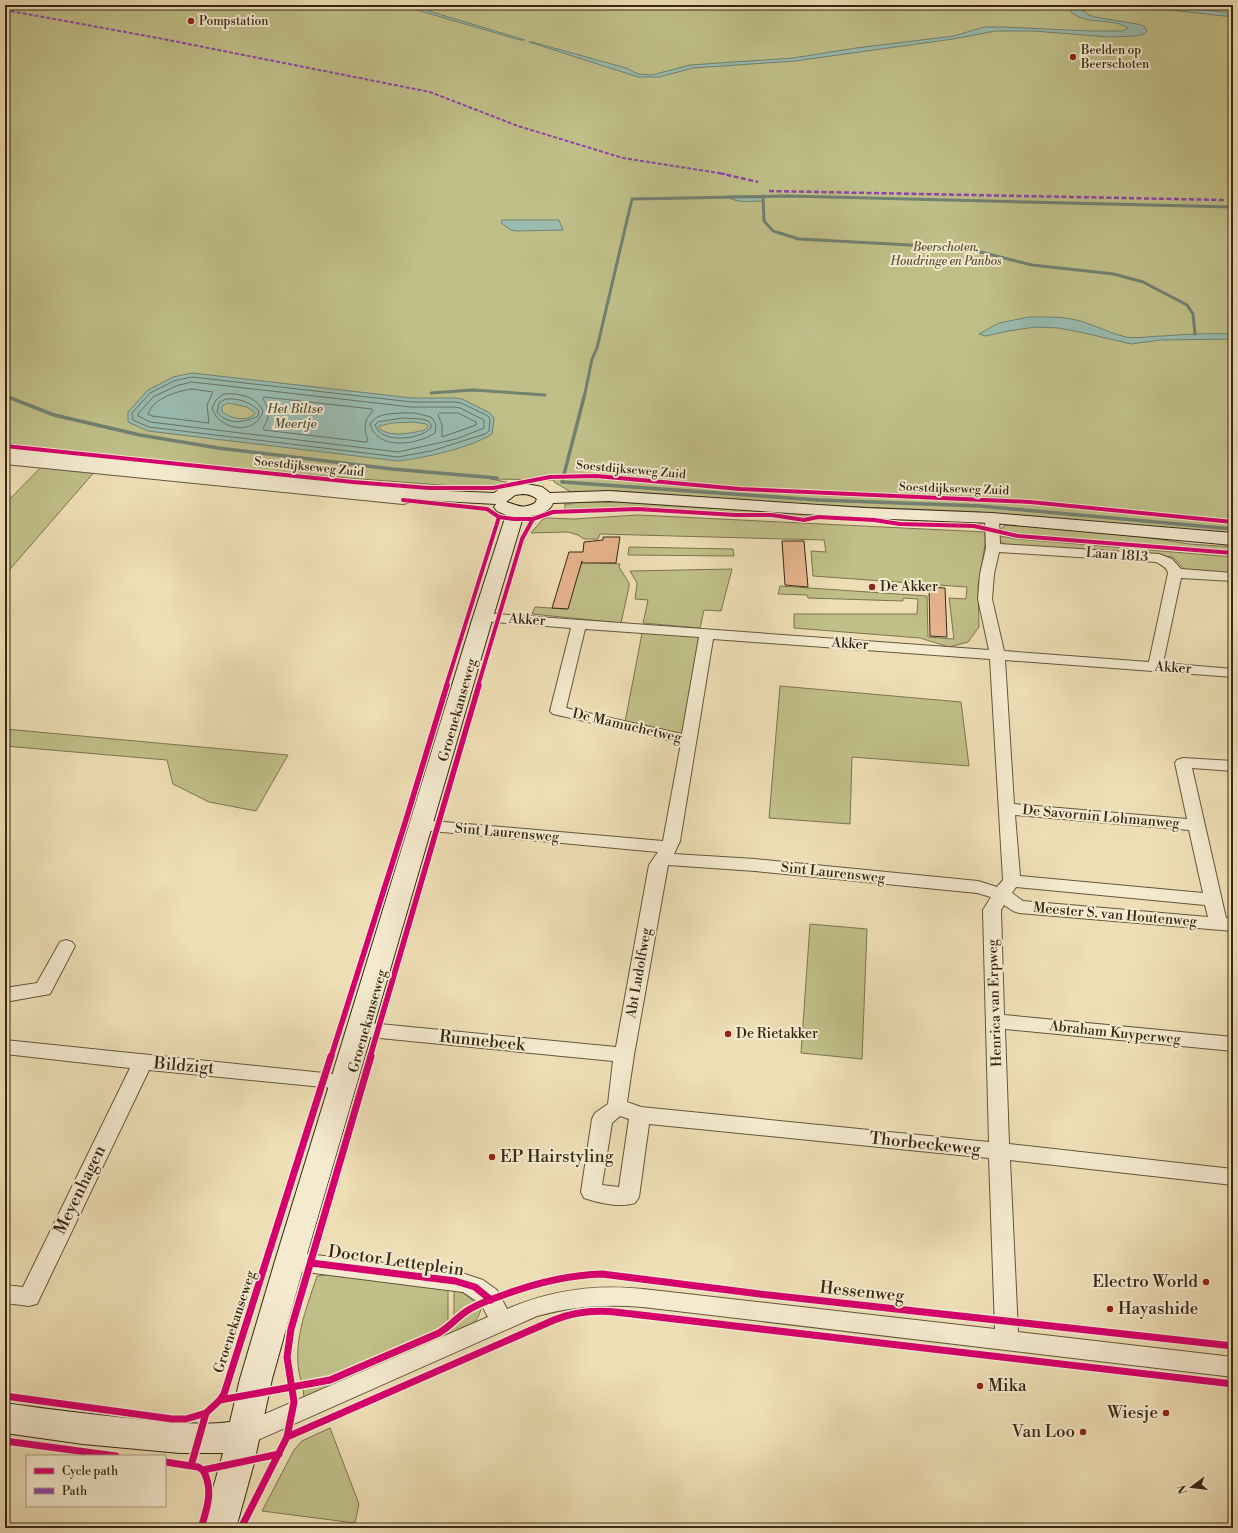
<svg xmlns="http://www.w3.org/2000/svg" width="1238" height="1533" font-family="'Libre Bodoni',serif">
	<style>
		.green { fill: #c0bf88; stroke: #7b744e }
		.water { fill: #99bcb0; stroke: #718172; fill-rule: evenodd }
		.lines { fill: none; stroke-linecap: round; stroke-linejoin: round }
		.shore { stroke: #687262; stroke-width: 1 }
		.stream-far1 { stroke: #718172; stroke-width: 3 }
		.stream { stroke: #718172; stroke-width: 3.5 }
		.building { fill: #e6b48d; stroke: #362814 }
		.street-casing { stroke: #64563c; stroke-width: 2 }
		.secondary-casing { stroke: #362814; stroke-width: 2 }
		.street { fill: #f4eacf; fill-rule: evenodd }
		.secondary { fill: #f4eacf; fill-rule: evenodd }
		.quiet-far1 { stroke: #8e44ad; stroke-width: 2; stroke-dasharray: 4 2; stroke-linecap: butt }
		.quiet { stroke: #8e44ad; stroke-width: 2.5; stroke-dasharray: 5 2.5; stroke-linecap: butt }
		.cycleway-far2-casing { stroke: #f4eacf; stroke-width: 6 }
		.cycleway-far1-casing { stroke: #f4eacf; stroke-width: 8 }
		.cycleway-casing { stroke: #f4eacf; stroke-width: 10 }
		.cycleway-far2 { stroke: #d6006c; stroke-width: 4 }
		.cycleway-far1 { stroke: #d6006c; stroke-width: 5.5 }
		.cycleway { stroke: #d6006c; stroke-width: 7 }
		.poi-dot { fill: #8f2418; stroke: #f4eacf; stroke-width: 1.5 }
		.labels { text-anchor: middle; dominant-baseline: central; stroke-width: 4; stroke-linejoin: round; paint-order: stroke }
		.far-poi-label { font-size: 12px; fill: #362814; stroke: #f4eacf; text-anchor: start }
		.far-park-label { font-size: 12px; font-style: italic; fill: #584e31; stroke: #f4eacf }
		.far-street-label { font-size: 12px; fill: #362814; stroke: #f4eacf }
		.far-water-label { font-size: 13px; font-style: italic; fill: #4f4d3b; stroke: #f4eacf }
		.street-label { font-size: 14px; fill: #362814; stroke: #f4eacf }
		.poi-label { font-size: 14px; fill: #362814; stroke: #f4eacf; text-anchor: start }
		.near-street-label { font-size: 17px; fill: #362814; stroke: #f4eacf }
		.near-poi-label { font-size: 17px; fill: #362814; stroke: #f4eacf; text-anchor: start }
	</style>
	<rect width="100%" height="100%" fill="#eedeb5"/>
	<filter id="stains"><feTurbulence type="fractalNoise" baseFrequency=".005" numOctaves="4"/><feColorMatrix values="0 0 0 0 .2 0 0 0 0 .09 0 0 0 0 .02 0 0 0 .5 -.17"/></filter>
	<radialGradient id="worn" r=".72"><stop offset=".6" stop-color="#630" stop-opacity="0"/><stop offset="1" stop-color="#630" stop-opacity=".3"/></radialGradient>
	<path class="green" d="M 5,5 L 1233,5 L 1233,535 L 977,512 L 815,505 L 616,491 L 571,492 L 554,482 L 554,480 L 491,479 L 511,483 L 480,488 L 296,474 L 18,446 L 20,445 L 5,443 Z
		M 50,458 L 102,463 L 5,575 L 5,504 Z
		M 571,502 L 619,502 L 764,511 L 979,522 L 983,527 L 975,525 L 927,522 L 910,523 L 881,519 L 822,516 L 806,518 L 793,517 L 782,514 L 744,514 L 644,507 L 565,510 L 565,504 L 571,504 Z
		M 638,515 L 985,532 L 985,545 L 978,586 L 979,627 L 968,642 L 949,647 L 920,638 L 794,628 L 794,614 L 917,614 L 918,599 L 903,598 L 903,601 L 808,598 L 807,595 L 778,594 L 780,586 L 927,596 L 928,637 L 954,639 L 949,598 L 966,599 L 967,587 L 813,576 L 811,551 L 826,552 L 824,540 L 600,534 L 598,539 L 584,539 L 578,535 L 568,532 L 531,533 L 542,520 L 546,518 L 574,519 Z
		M 1011,524 L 1131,535 L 1190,544 L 1233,547 L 1233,552 L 1020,535 L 998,531 L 1006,525 Z
		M 999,536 L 1018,539 L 1233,557 L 1233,574 L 1185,570 L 1173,557 L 1006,545 L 999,540 Z
		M 629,547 L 733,549 L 734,556 L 628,555 Z
		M 582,562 L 620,564 L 619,567 L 629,583 L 629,587 L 621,623 L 532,614 L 535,607 L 566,609 Z
		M 732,569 L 721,611 L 704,610 L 700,628 L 643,623 L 648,600 L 635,599 L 637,583 L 630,571 Z
		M 642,633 L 703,637 L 685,735 L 625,722 Z
		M 780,686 L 961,702 L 969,766 L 852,757 L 850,824 L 769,818 Z
		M 5,729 L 288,755 L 256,811 L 209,802 L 173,784 L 167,760 L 5,746 Z
		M 810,924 L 867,929 L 862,1059 L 801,1053 Z
		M 327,1275 L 448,1289 L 448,1326 L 323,1379 L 301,1381 C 291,1345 306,1310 317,1276 Z
		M 454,1290 L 463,1293 L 475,1302 L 460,1314 L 454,1321 Z
		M 479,1308 L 481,1309 C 479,1317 476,1321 470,1326 L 304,1398 L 303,1387 L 330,1383 L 447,1332 L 468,1313 Z
		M 330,1428 L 359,1504 L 355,1523 L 262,1511 L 294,1450 L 302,1441 Z"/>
	<path class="water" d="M 404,5 L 409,5 L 525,40 L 520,40 L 410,8 Z
		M 1071,5 L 1083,5 L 1081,9 L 1089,15 L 1095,17 L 1137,24 L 1144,26 L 1147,31 L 1144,34 L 1135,36 L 1110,37 L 1033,31 L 995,31 L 953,39 L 795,61 L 693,68 L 659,77 L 638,77 L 529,42 L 532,42 L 626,68 L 638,74 L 652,75 L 690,65 L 793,58 L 856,48 L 954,36 L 984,27 L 1003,27 L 1090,31 L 1122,31 L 1128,28 C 1112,17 1087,26 1071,12 Z
		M 1125,5 L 1158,5 L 1233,13 L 1233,17 Z
		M 726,196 L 763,196 L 764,201 C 752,201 737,204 726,196 Z
		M 502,220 L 559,220 L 563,230 L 517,231 L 511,230 L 501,223 Z
		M 1029,317 C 1048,317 1068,316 1086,323 C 1099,327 1112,334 1126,337 C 1138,339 1151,336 1163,336 C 1186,334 1210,333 1233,334 L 1233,339 L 1160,340 L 1131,344 L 1084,333 L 1059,328 L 1036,327 L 1008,331 L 986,336 L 979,334 L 999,323 Z
		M 192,373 L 412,398 L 455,398 L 462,399 L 490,413 L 494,418 L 492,434 C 470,448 424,458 398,461 L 148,431 L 128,422 L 128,412 L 148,390 L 173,377 ZM 228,403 L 247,407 L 255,413 C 248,423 230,418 222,412 L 222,406 ZM 413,422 L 426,424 L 428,426 L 425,430 C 412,433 389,438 379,428 L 379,426 L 392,423 Z"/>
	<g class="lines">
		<path class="shore" d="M 192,377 L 412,402 L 455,402 L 461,403 L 488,416 L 490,420 L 489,431 L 485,434 L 431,451 L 398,457 L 149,427 L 133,420 L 132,413 L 150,393 L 174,381 Z
			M 192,382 L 411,407 L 454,407 L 460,408 L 484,420 L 484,428 L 456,439 L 398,452 L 150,422 L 138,416 L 138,414 L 153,397 L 176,386 Z
			M 192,389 L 213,392 L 207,405 L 209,423 L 152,416 L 148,414 C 153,398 178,391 192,389 Z
			M 224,394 C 239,393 256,396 263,411 C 256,436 219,431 212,408 L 216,400 Z
			M 264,397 L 372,409 L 373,411 C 363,421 364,428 368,441 L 366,442 L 264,430 L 263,428 C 270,418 270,409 263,399 Z
			M 226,399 C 239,398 250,402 259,411 L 258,416 C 244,423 227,425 217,412 L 219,403 Z
			M 402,413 L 415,413 L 431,417 L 436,424 L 435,433 C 417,445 377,451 370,424 C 377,413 390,414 402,413 Z
			M 440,413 L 458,413 L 476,422 L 476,425 L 442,437 L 442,425 L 438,415 Z
			M 403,418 L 421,419 L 428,421 L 431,424 L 431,428 C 419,440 381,444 375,425 L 378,422 Z"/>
		<path class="stream-far1" d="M 763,196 L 764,221 L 773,231 L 799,239 L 965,248 L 1032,265 L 1114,274 L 1143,282 L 1187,305 L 1193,314 L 1195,334
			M 431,393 L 473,390 L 545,395
			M 5,396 L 10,398
			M 584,398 L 592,359 L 597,348 L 632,199 L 788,196 L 1233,207"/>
		<path class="stream" d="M 8,397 L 54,415 L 140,435 L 218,448 L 392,469 L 497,478
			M 584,397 L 562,482 L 818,500 L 980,506 L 1233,529
			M 1230,434 L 1233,446"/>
	</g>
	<path class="building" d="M 603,537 L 620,537 L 616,563 L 582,563 L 582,561 L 568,609 L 552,608 L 569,552 L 583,552 L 584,542 L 603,540 Z
		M 782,541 L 804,541 L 808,587 L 785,585 Z
		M 929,587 L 945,588 L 947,637 L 930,636 Z"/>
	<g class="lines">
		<defs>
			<path id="street" d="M 5,456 L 403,496 L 423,491 L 428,492 L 429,495 L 428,498 L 403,504 L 5,464 Z
				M 992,514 L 997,515 L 999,518 L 1000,544 L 1159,554 L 1172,559 L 1181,569 L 1233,573 L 1233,581 L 1181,578 L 1163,663 L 1233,669 L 1233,677 L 1005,660 L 1014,804 L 1187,819 L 1175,763 L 1177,760 L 1183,758 L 1233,761 L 1233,771 L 1192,768 L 1226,918 L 1233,919 L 1233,931 L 1019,913 L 1013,911 L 1004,905 L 1001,910 L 1004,1015 L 1233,1037 L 1233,1051 L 1005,1029 L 1009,1144 L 1233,1169 L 1233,1185 L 1010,1160 L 1018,1332 L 1233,1357 L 1233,1377 L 643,1307 C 607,1304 573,1306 537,1316 L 251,1443 L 243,1446 L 235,1443 L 231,1435 L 235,1427 L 488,1317 L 481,1304 L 463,1292 L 290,1270 L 282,1267 L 279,1261 L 282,1255 L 290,1252 L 435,1269 L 465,1274 L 483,1280 L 497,1290 L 507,1309 C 551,1290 595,1284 643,1289 L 995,1329 L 989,1158 L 649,1124 L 639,1197 L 635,1203 C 621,1208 598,1203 584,1198 L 581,1192 L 592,1119 L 595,1113 L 608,1104 L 613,1061 L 359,1036 L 352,1034 L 349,1029 L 352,1024 L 359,1022 L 616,1047 L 649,865 L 658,852 L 421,830 L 415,829 L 413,825 L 415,821 L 421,820 L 663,841 L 681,743 L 553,714 L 550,711 L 571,628 L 483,621 L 478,620 L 476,617 L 478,614 L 483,613 L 989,650 L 978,599 L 980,574 L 986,548 L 985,518 L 987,515 ZM 999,552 L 1156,562 C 1161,565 1167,567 1168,573 L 1149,662 L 1004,651 L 992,599 L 994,574 ZM 585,629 L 699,637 L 682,734 L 566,708 ZM 713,639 L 990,659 L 1003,880 L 997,887 L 978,881 L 755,859 L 674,854 L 680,841 ZM 1015,815 L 1189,830 L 1203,893 L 1020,876 ZM 668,865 L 755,871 L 977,893 L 991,897 L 983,910 L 989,1142 L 641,1107 L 627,1102 L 634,1055 ZM 1016,887 L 1205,905 L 1208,917 L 1023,901 L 1012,893 ZM 620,1116 L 629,1119 L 619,1187 L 602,1185 L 612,1123 Z
				M 66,940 L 72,942 L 75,946 L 50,994 L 5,1002 L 5,988 L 37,983 L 60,942 Z
				M 5,1040 L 343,1075 L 350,1077 L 353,1082 L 350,1087 L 343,1089 L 149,1070 L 37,1304 L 29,1306 L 5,1303 L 5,1285 L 23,1287 L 130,1068 L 5,1054 Z"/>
			<path id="secondary" d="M 5,448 L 423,490 L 494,493 L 503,487 L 522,483 L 542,487 L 550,493 L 609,491 L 865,508 L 992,513 L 1233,533 L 1233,545 L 992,523 L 865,518 L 609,501 L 553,503 C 549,514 534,516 523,517 L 493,617 L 305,1261 L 272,1379 L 254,1463 L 236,1528 L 202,1528 L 223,1453 L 180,1453 L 83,1444 L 5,1433 L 5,1403 C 52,1410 98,1415 145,1420 C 173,1422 202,1426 230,1422 L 240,1379 L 275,1261 L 473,617 L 506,515 L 497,511 L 494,507 L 496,504 L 423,500 L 5,458 ZM 522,494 C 528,494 532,495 537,499 L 535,503 C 522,510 518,505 506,502 L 515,495 Z"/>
		</defs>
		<use href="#street" class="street-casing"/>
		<use href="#secondary" class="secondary-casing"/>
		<use href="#street" class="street"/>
		<use href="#secondary" class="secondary"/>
		<path class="quiet-far1" d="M 5,10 L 158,38 L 430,92 L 518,126 L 623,158 L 725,174"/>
		<path class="quiet" d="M 719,173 L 758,182
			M 769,191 L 1225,200"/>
		<defs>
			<path id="cycleway-far2" d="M 5,446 L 353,482 L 429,488 L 493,488 L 550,477 L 596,476 L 740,489 L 1030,502 L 1233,522
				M 403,500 L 487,509 L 499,517 L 514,519 L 533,519 L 553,512 L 637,509 L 736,515 L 772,515 L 804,520 L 818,517 L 874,520 L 900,524 L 974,526 L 1018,536 L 1233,553
				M 446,686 L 499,517
				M 478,686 L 522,539 L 533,519"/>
			<path id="cycleway-far1" d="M 331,1057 L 405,823 L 447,685
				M 370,1057 L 479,685"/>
			<path id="cycleway" d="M 311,1263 L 455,1281 L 475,1287 L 491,1300
				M 5,1396 L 172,1419 L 186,1419 L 206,1413 L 220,1400 L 330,1380 L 439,1333 C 451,1326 459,1315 470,1309 C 479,1304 489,1300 498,1297 C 532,1284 566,1275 602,1274 L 760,1294 L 1233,1346
				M 220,1400 L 224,1394 L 331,1056
				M 287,1437 L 554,1320 C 574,1312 593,1310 615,1312 L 1233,1384
				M 5,1441 L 116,1456
				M 165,1462 L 198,1467 L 203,1470 L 279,1454
				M 191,1466 L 206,1413
				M 201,1528 C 207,1508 214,1490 203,1470
				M 241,1528 L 287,1437 L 294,1402 L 287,1357 L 291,1329 L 371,1056"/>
		</defs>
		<use href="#cycleway-far2" class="cycleway-far2-casing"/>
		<use href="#cycleway-far1" class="cycleway-far1-casing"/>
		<use href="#cycleway" class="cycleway-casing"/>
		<use href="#cycleway-far2" class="cycleway-far2"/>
		<use href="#cycleway-far1" class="cycleway-far1"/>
		<use href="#cycleway" class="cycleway"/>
	</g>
	<g class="poi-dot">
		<circle cx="191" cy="21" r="4"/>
		<circle cx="1073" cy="57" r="4"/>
		<circle cx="872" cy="587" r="4"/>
		<circle cx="728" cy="1034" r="4"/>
		<circle cx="492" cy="1157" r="4"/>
		<circle cx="1206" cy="1282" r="4"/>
		<circle cx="1110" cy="1309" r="4"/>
		<circle cx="980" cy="1386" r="4"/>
		<circle cx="1166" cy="1413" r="4"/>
		<circle cx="1083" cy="1432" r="4"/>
	</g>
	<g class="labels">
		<g class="far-poi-label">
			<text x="199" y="21">Pompstation</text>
			<text x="1081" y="50">Beelden op<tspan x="1081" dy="14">Beerschoten</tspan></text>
		</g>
		<g class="far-park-label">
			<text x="946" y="247">Beerschoten,<tspan x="946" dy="14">Houdringe en Panbos</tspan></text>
		</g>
		<g class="far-street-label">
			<text transform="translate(309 467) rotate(6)">Soestdijkseweg Zuid</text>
			<text transform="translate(631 470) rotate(5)">Soestdijkseweg Zuid</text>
			<text transform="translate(954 489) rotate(2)">Soestdijkseweg Zuid</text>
		</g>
		<g class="far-water-label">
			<text x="295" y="409">Het Biltse<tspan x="295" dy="15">Meertje</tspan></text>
		</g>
		<g class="street-label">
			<text transform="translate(1117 555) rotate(4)">Laan 1813</text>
			<text transform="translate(527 620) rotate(4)">Akker</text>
			<text transform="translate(850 644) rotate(4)">Akker</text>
			<text transform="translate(1173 668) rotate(4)">Akker</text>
			<text transform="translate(458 710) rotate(-74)">Groenekanseweg</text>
			<text transform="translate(627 726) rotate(13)">De Mamuchetweg</text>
			<text transform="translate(1101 817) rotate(5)">De Savornin Lohmanweg</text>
			<text transform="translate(507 833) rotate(5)">Sint Laurensweg</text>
			<text transform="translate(833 873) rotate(6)">Sint Laurensweg</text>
			<text transform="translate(1115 915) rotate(5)">Meester S. van Houtenweg</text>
			<text transform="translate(639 973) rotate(-80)">Abt Ludolfweg</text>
			<text transform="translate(995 1003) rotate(-92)">Henrica van Erpweg</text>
			<text transform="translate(368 1021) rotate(-74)">Groenekanseweg</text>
			<text transform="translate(1115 1033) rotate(6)">Abraham Kuyperweg</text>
			<text transform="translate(235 1322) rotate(-72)">Groenekanseweg</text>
		</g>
		<g class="poi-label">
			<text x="880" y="587">De Akker</text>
			<text x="736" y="1034">De Rietakker</text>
		</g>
		<g class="near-street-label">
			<text transform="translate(482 1041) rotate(6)">Runnebeek</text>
			<text transform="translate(184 1066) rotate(5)">Bildzigt</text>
			<text transform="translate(925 1144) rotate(6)">Thorbeckeweg</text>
			<text transform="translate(80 1190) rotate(-64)">Meyenhagen</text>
			<text transform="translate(396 1261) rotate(8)">Doctor Letteplein</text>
			<text transform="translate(862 1292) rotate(6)">Hessenweg</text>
		</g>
		<g class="near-poi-label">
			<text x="500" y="1157">EP Hairstyling</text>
			<text x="1198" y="1282" text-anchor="end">Electro World</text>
			<text x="1118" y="1309">Hayashide</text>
			<text x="988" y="1386">Mika</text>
			<text x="1158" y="1413" text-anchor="end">Wiesje</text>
			<text x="1075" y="1432" text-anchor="end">Van Loo</text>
		</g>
	</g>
	<rect width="1238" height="1533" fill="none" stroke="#eedeb5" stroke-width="20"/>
	<rect x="6" y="6" width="1226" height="1521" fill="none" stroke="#362814" stroke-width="2"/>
	<rect x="10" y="10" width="1218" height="1513" fill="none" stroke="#362814"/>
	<rect x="26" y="1455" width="140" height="52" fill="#f4eacf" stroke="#a89c84"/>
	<rect x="34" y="1468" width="20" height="6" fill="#d6006c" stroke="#a89c84"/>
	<text x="62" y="1475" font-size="12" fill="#362814">Cycle path</text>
	<rect x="34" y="1488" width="20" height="6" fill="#8e44ad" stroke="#a89c84"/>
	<text x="62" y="1495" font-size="12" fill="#362814">Path</text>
	<g transform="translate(1192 1487) rotate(255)" stroke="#f4eacf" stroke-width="3" paint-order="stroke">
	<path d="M0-3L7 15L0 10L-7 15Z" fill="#362814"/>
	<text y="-6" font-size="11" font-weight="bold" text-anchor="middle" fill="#362814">N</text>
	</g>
	<rect width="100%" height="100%" filter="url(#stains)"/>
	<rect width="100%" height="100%" fill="url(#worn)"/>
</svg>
